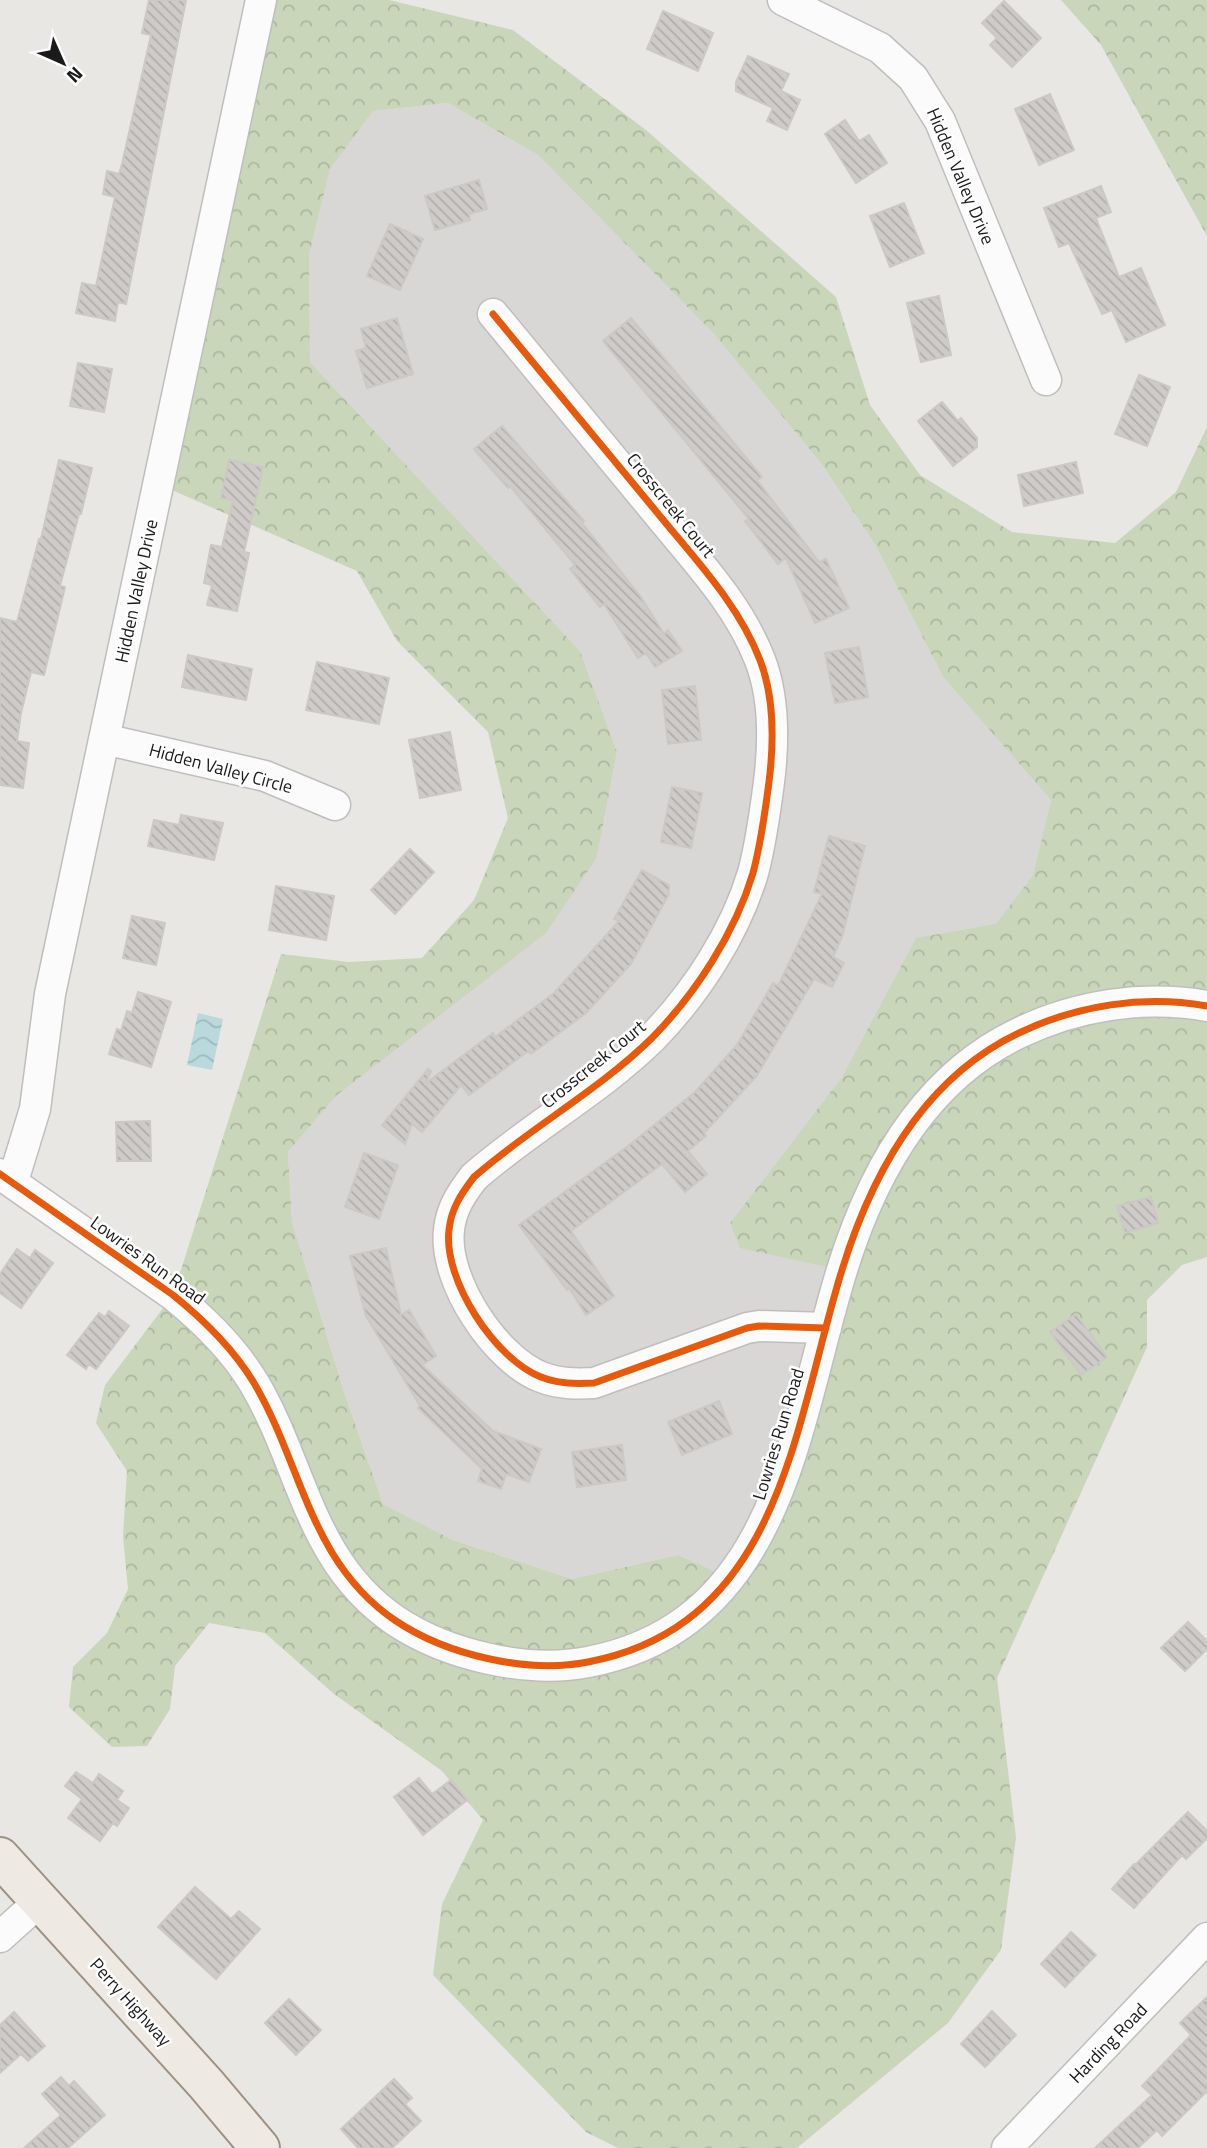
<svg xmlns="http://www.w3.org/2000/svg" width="1207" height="2148" font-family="'Titillium Web',sans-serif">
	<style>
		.residential { fill: #d8d7d5 }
		.forest { fill: url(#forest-crowns); fill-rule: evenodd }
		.water { fill: url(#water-waves) }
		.building { fill: url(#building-back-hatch); stroke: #ccc8c6; stroke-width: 2 }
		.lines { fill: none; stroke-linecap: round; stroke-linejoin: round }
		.minor-casing { stroke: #bfbebc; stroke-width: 33 }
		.major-casing { stroke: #9d9183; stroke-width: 42 }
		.minor { stroke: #fcfbfb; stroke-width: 30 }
		.major { stroke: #efe9e3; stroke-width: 38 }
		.cycleway-casing { stroke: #fff; stroke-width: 11 }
		.cycleway { stroke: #e8590c; stroke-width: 7 }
		.labels { text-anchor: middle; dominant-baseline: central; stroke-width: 5; stroke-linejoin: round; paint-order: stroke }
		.street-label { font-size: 18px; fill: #1b1b1b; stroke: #fff }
	</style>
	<defs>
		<pattern id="forest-crowns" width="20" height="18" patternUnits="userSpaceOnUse" patternTransform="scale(1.75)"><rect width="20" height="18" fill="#c9d6ba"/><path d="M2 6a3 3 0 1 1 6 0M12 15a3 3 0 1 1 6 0" fill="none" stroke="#acb79f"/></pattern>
		<pattern id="water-waves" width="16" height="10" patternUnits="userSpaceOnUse" patternTransform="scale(1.75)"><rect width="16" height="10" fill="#b9d9dc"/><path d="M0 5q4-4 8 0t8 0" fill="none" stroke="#9ebabc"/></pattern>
		<pattern id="building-back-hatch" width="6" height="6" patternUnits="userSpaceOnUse" patternTransform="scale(1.75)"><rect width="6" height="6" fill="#cecbc9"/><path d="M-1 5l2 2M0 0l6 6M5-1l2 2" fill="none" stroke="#b0aeac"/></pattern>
	</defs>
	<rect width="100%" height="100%" fill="#e9e7e4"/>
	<path class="residential" d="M 448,103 L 538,155 L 713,333 L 821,463 L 876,546 L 943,677 L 1051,800 L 1033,875 L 996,925 L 916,939 L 842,1077 L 730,1223 L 842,1270 L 730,1578 L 678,1555 L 572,1579 L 453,1540 L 383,1504 L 344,1392 L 292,1222 L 288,1152 L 337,1095 L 597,857 L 617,752 L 580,651 L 310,362 L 309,255 L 330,169 L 372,111 Z"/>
	<path class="forest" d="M 261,0 L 389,0 L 513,30 L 646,130 L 836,297 L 870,405 L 920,475 L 1012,532 L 1115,543 L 1176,492 L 1207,427 L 1207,1257 L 1182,1265 L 1147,1300 L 1147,1347 L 997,1678 L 1016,1838 L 1001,1950 L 948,2023 L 797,2148 L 618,2148 L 586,2132 L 433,1975 L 442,1904 L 483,1820 L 442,1771 L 334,1694 L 265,1633 L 209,1623 L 175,1666 L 170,1709 L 147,1746 L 112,1747 L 69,1707 L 73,1667 L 107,1633 L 128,1589 L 123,1536 L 127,1471 L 96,1423 L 105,1385 L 173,1295 L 281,954 L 349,962 L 422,958 L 474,900 L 508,818 L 488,732 L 397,641 L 357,571 L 158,484 ZM 448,103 L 538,155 L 713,333 L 821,463 L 876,546 L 943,677 L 1051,800 L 1033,875 L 996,924 L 916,938 L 842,1077 L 730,1223 L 740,1248 L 841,1270 L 745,1558 L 730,1578 L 678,1555 L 572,1579 L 453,1540 L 383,1504 L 344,1392 L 292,1222 L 288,1152 L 337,1095 L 546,933 L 597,857 L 617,752 L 580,651 L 310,362 L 309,255 L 330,169 L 373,111 Z
		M 1061,0 L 1207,0 L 1207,236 L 1101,45 Z"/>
	<path class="water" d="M 198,1013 L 223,1019 L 212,1070 L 187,1065 Z"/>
	<path class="building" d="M 149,0 L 186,0 L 126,304 L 118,302 L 115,321 L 76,313 L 82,283 L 96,286 L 115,197 L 103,194 L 107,171 L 119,174 L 122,164 L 151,35 L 142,33 Z
		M 1004,1 L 1041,38 L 1012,67 L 990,45 L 997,38 L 982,23 Z
		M 663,11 L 713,33 L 698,71 L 647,49 Z
		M 748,56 L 789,74 L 781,91 L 800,100 L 787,130 L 767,121 L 773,108 L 736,91 L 736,82 Z
		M 1050,94 L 1074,150 L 1039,165 L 1015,109 Z
		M 845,120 L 859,141 L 869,135 L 887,163 L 856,183 L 825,134 Z
		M 479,180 L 487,209 L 469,214 L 470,220 L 435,230 L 425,196 Z
		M 1101,186 L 1111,212 L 1096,218 L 1119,277 L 1141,268 L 1165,325 L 1126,342 L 1112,310 L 1102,314 L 1069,243 L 1059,247 L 1044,208 Z
		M 904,203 L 924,253 L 890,267 L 870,216 Z
		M 390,224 L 423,239 L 400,290 L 367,276 Z
		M 939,296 L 951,355 L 921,362 L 907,303 Z
		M 397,318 L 413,374 L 367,388 L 356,351 L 366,348 L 361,329 Z
		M 631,318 L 762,477 L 757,480 L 819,562 L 826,559 L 849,608 L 815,623 L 786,558 L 778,564 L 745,521 L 749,519 L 603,341 Z
		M 78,363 L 112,369 L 104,412 L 70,406 Z
		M 1139,375 L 1170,387 L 1147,446 L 1115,434 Z
		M 942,402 L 958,421 L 961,418 L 977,438 L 977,447 L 953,466 L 918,421 Z
		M 502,426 L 584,521 L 582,523 L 641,597 L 664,634 L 668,630 L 682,651 L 655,667 L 646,653 L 638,658 L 604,604 L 600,607 L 570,569 L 575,565 L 510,486 L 508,488 L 474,449 Z
		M 59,460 L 92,468 L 81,514 L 79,514 L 60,586 L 65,587 L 44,675 L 31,672 L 21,713 L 17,741 L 29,743 L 23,788 L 0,785 L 0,618 L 17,622 L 39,539 L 41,539 Z
		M 229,460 L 263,467 L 244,552 L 249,553 L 237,611 L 207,605 L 212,585 L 204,583 L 211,545 L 222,547 L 233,500 L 221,498 Z
		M 1076,462 L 1083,493 L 1024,506 L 1018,475 Z
		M 859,647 L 868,697 L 835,703 L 825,653 Z
		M 188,655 L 252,669 L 246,700 L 182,687 Z
		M 317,662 L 389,678 L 379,724 L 306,710 Z
		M 695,686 L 701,740 L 668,744 L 662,690 Z
		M 450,732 L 461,790 L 420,798 L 409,740 Z
		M 672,787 L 702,793 L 691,848 L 661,842 Z
		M 181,815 L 223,823 L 214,860 L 148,846 L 154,820 L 179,825 Z
		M 829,836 L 865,846 L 842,937 L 833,957 L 844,963 L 832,987 L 814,979 L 756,1077 L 704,1133 L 706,1136 L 688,1151 L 707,1174 L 685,1192 L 662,1164 L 571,1231 L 614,1296 L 586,1315 L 569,1288 L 567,1290 L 519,1225 L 628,1146 L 695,1092 L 737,1045 L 773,983 L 778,986 L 822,894 L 814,892 Z
		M 410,849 L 434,872 L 395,914 L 371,890 Z
		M 642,870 L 669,885 L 669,894 L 631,964 L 586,1013 L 531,1054 L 528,1051 L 469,1095 L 461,1085 L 422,1132 L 412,1124 L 405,1144 L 382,1125 L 428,1069 L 431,1071 L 426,1083 L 493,1033 L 495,1037 L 554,993 L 619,921 L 614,919 Z
		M 276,886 L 334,896 L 326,940 L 269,930 Z
		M 132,916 L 165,923 L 156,965 L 123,958 Z
		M 138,992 L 171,1002 L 151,1067 L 109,1054 L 117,1029 L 121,1031 L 127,1011 L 132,1013 Z
		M 150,1121 L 151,1161 L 117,1161 L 116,1122 Z
		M 364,1153 L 398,1165 L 379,1219 L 345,1207 Z
		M 1151,1197 L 1158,1223 L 1125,1233 L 1117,1206 Z
		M 386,1248 L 401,1315 L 409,1310 L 436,1356 L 422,1365 L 493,1431 L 541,1449 L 529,1482 L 506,1474 L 501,1489 L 478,1481 L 482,1469 L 418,1408 L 420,1406 L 366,1316 L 350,1256 Z
		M 17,1249 L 30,1258 L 35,1250 L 53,1263 L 21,1308 L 0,1293 L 0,1274 Z
		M 109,1311 L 129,1326 L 96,1369 L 89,1364 L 86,1369 L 67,1355 L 99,1313 L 105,1317 Z
		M 1076,1314 L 1107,1357 L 1081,1375 L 1050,1332 Z
		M 719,1401 L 732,1434 L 682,1455 L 668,1422 Z
		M 622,1445 L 626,1480 L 577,1487 L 572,1452 Z
		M 1188,1622 L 1207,1641 L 1207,1649 L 1185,1671 L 1161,1648 Z
		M 76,1772 L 93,1783 L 99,1774 L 123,1791 L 117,1800 L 129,1808 L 117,1826 L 113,1823 L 100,1841 L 68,1818 L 82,1799 L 65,1786 Z
		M 419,1778 L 432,1794 L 451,1780 L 467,1800 L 423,1835 L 394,1797 Z
		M 1188,1812 L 1207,1831 L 1207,1838 L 1186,1859 L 1182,1855 L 1134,1908 L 1112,1889 L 1134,1864 L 1135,1865 Z
		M 195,1887 L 231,1919 L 239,1911 L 260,1929 L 216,1979 L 158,1927 Z
		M 1071,1932 L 1096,1955 L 1065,1987 L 1041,1964 Z
		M 1207,1997 L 1207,2091 L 1162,2136 L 1157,2130 L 1138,2148 L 1095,2148 L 1152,2095 L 1142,2086 L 1191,2035 L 1180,2023 Z
		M 289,1999 L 321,2030 L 296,2055 L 265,2023 Z
		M 992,2011 L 1016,2035 L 985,2067 L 961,2044 Z
		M 14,2012 L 45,2046 L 28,2061 L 21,2054 L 0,2073 L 0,2025 Z
		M 61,2077 L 69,2086 L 74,2081 L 105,2115 L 68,2148 L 24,2148 L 61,2115 L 42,2094 Z
		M 394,2079 L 412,2098 L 405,2104 L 421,2121 L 392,2148 L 358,2148 L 341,2129 Z"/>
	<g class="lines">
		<defs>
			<path id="minor" d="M 783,0 L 880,48 L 913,78 L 940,121 L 1046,380
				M 493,314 C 547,379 601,445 655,510 C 693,557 738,603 760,660 C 775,699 774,742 769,782 C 765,813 761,843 753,873 C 735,933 696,993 652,1038 C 598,1091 531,1127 474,1177 C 461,1194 451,1209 449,1230 C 443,1280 495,1359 541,1377 C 559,1384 576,1384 594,1383 L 747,1328 L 759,1326 L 826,1328
				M 104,739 L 265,776 L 335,805
				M 0,1174 L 173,1295 C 204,1320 233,1348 254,1383 C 303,1466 309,1562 396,1621 C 447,1655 528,1674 588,1662 C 782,1625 794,1424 842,1270 C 872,1173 924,1078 1019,1033 C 1077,1005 1143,995 1207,1006
				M 13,1181 L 35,1109 L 50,994 L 261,0
				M 0,1937 L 40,1901
				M 1007,2148 L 1207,1938"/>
			<path id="major" d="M 0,1857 L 206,2084 L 260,2148"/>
		</defs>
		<use href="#minor" class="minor-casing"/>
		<use href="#major" class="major-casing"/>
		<use href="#minor" class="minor"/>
		<use href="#major" class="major"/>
		<defs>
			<path id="cycleway" d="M 493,314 C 547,379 601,445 655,510 C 693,557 738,603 760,660 C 775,699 774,742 769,782 C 765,813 761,843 753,873 C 735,933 696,993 652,1038 C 598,1091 531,1127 474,1177 C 461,1194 451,1209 449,1230 C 443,1280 495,1359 541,1377 C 559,1384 576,1384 594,1383 L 747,1328 L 759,1326 L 826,1328
				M 0,1174 L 173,1295 C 204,1320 233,1348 254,1383 C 303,1466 309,1562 396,1621 C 447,1655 528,1674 588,1662 C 782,1625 794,1424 842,1270 C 872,1173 924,1078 1019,1033 C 1077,1005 1143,995 1207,1006"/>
		</defs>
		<use href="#cycleway" class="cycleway-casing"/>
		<use href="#cycleway" class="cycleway"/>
	</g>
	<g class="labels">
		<g class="street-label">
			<text transform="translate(961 176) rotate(67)">Hidden Valley Drive</text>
			<text transform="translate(671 505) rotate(51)">Crosscreek Court</text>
			<text transform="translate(136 591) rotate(-78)">Hidden Valley Drive</text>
			<text transform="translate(221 768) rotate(15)">Hidden Valley Circle</text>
			<text transform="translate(593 1064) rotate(-39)">Crosscreek Court</text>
			<text transform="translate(148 1260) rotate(36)">Lowries Run Road</text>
			<text transform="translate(778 1434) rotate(-73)">Lowries Run Road</text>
			<text transform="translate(131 2002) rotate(48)">Perry Highway</text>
			<text transform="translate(1108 2043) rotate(-46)">Harding Road</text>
		</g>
	</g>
	<g transform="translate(63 63) rotate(135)" stroke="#ffffff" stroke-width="5" paint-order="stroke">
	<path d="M0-5L12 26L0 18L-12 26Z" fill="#1b1b1b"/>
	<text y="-10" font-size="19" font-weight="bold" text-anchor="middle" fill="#1b1b1b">N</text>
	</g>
</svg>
